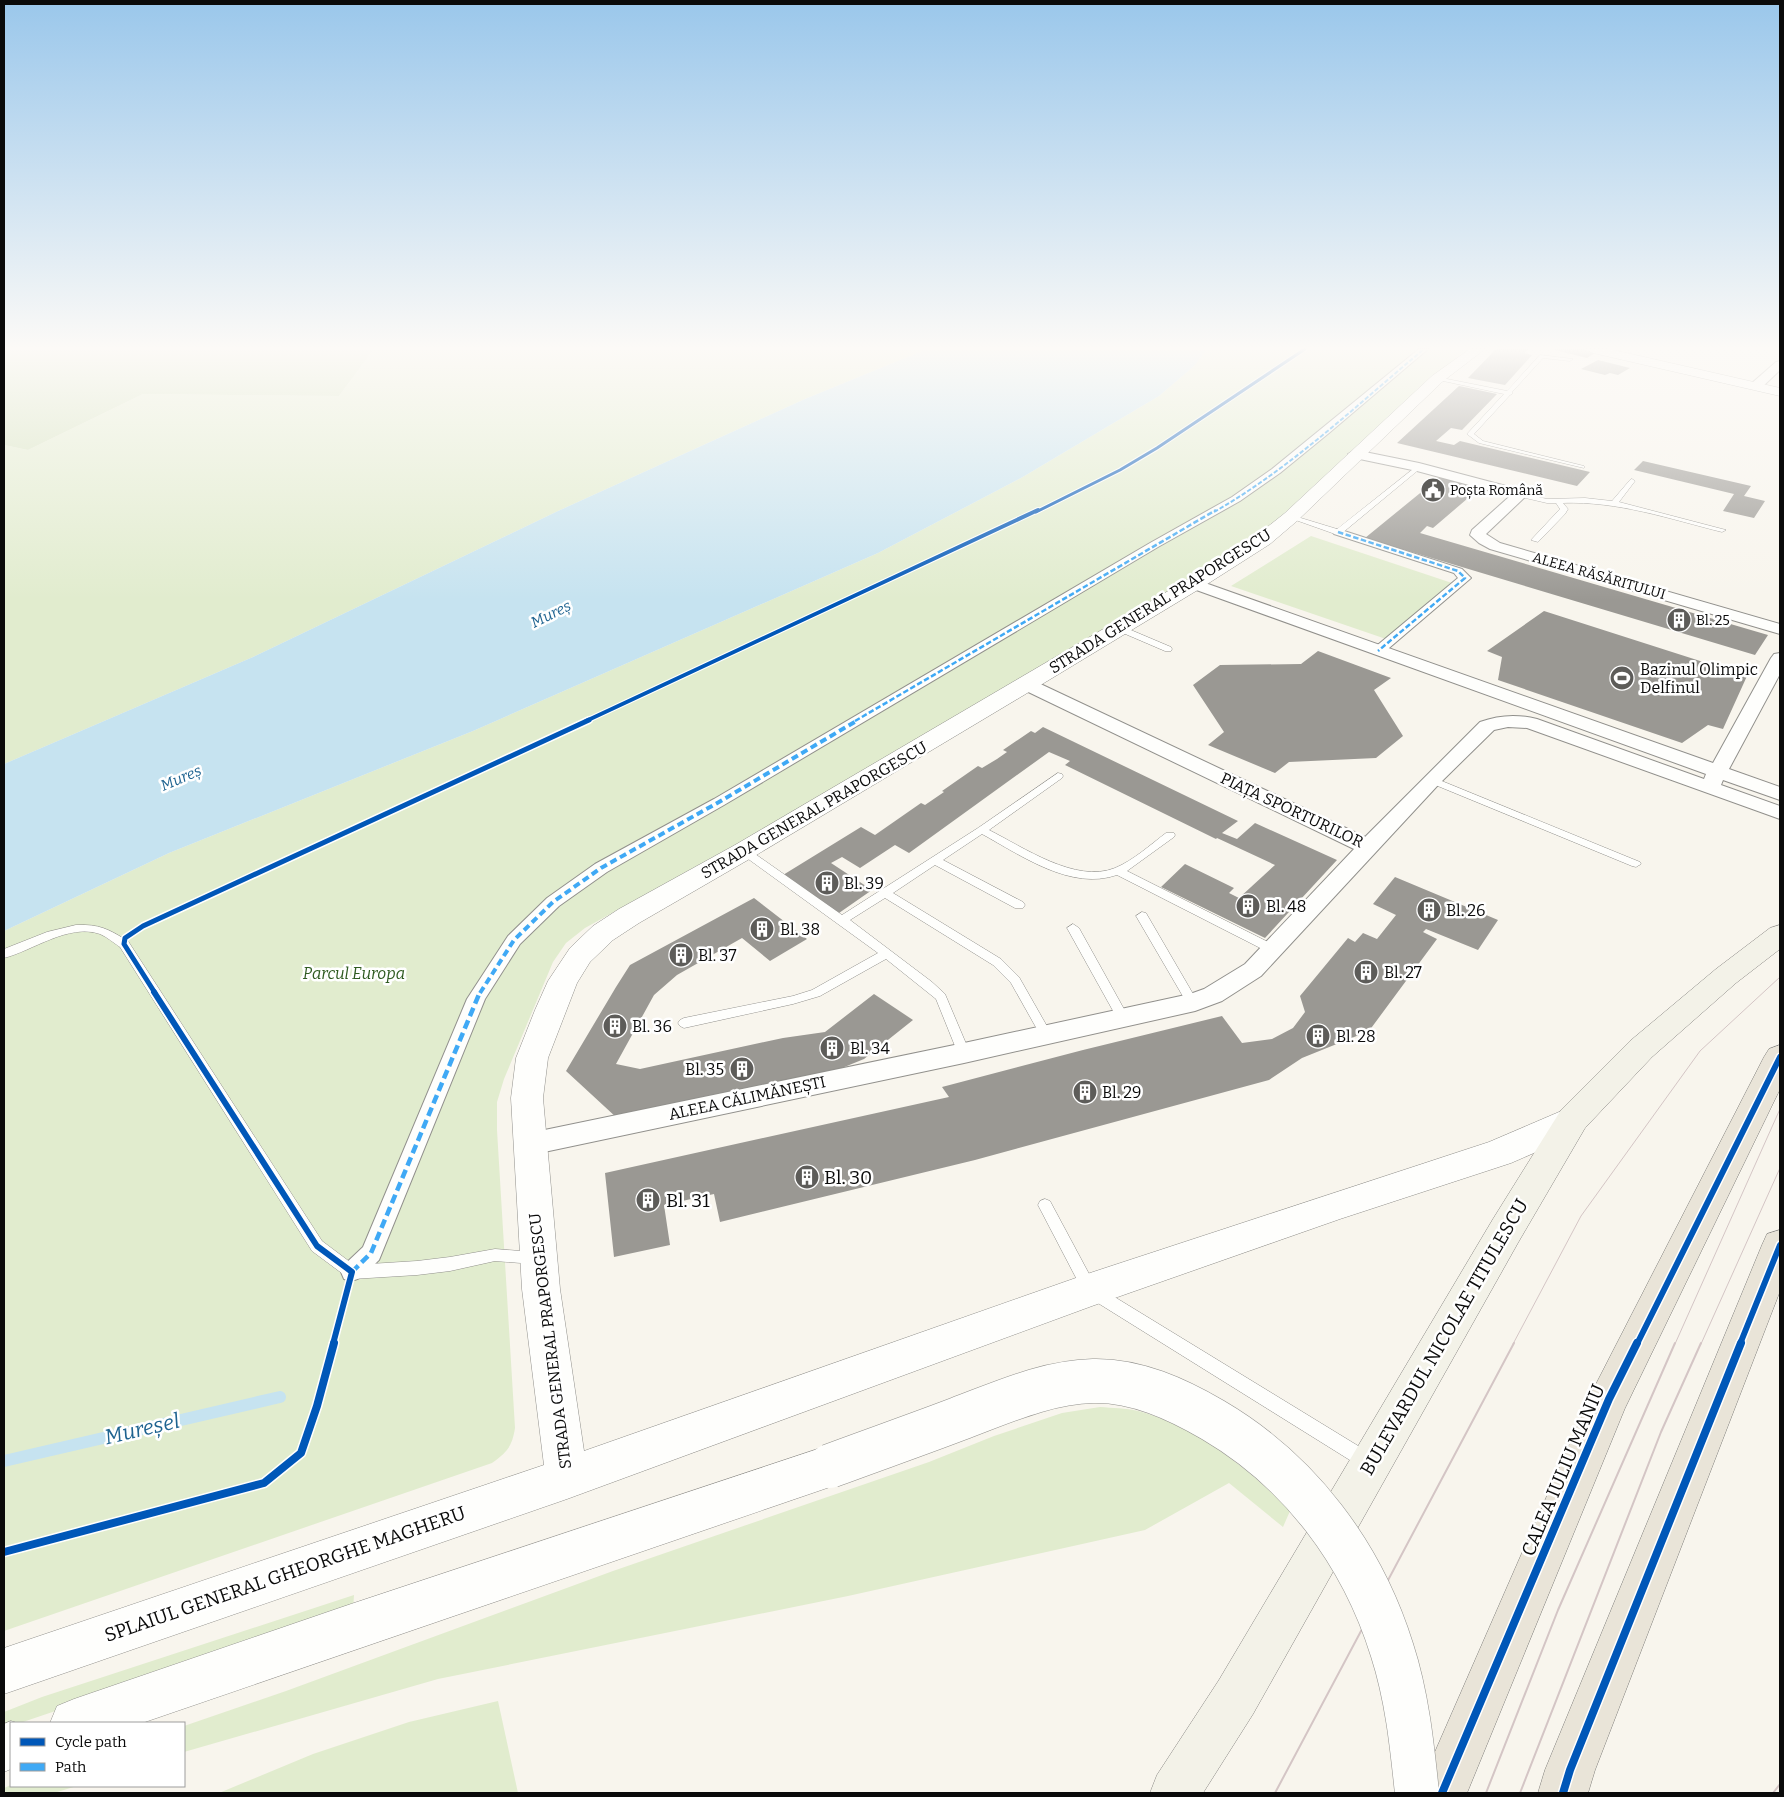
<svg xmlns="http://www.w3.org/2000/svg" width="1784" height="1797" font-family="Bitter,serif">
	<style>
		.green { fill: #e1ecce }
		.forest { fill: #d3e2bd }
		.water { fill: #c6e3f0 }
		.lines { fill: none; stroke-linecap: round; stroke-linejoin: round }
		.stream { stroke: #c6e3f0; stroke-width: 12 }
		.building { fill: #9a9893 }
		.service-casing { stroke: #91908c; stroke-width: 1 }
		.pedestrian-casing { stroke: #91908c; stroke-width: 2 }
		.minor-casing { stroke: #91908c; stroke-width: 2 }
		.tertiary-casing { stroke: #91908c; stroke-width: 1 }
		.secondary-casing { stroke: #888683; stroke-width: 1 }
		.primary-casing { stroke: #7e7d7a; stroke-width: 1 }
		.service { fill: #fefefc; fill-rule: evenodd }
		.pedestrian { fill: #fefefc; fill-rule: evenodd }
		.minor { fill: #fefefc; fill-rule: evenodd }
		.tertiary { fill: #fefefc; fill-rule: evenodd }
		.secondary { fill: #f3f2e8; fill-rule: evenodd }
		.primary { fill: #e9e4d8; fill-rule: evenodd }
		.tram-far1 { stroke: #d4c5c5; stroke-width: 1 }
		.tram { stroke: #d4c5c5; stroke-width: 2 }
		.tertiary-bridge-casing { stroke: #91908c; stroke-width: 45; stroke-linecap: butt }
		.tertiary-bridge { stroke: #fefefc; stroke-width: 44 }
		.quiet-far3 { stroke: #3fa9f5; stroke-width: 2; stroke-dasharray: 4.5 2; stroke-linecap: butt }
		.quiet-far2 { stroke: #3fa9f5; stroke-width: 2.5; stroke-dasharray: 5.5 2.5; stroke-linecap: butt }
		.quiet-far1 { stroke: #3fa9f5; stroke-width: 4; stroke-dasharray: 7 4; stroke-linecap: butt }
		.quiet { stroke: #3fa9f5; stroke-width: 4.5; stroke-dasharray: 9 4.5; stroke-linecap: butt }
		.cycleway-far4-casing { stroke: #fff; stroke-width: 5 }
		.cycleway-far3-casing { stroke: #fff; stroke-width: 6 }
		.cycleway-far2-casing { stroke: #fff; stroke-width: 8 }
		.cycleway-far1-casing { stroke: #fff; stroke-width: 9 }
		.cycleway-casing { stroke: #fff; stroke-width: 11 }
		.cycleway-far4 { stroke: #0057b8; stroke-width: 3 }
		.cycleway-far3 { stroke: #0057b8; stroke-width: 4 }
		.cycleway-far2 { stroke: #0057b8; stroke-width: 5 }
		.cycleway-far1 { stroke: #0057b8; stroke-width: 6 }
		.cycleway { stroke: #0057b8; stroke-width: 8 }
		.labels { text-anchor: middle; dominant-baseline: central; stroke-width: 5; stroke-linejoin: round; paint-order: stroke }
		.far-poi-label { font-size: 14px; fill: #0a0a0a; stroke: #fff; text-anchor: start }
		.far-street-label { font-size: 14px; fill: #0a0a0a; stroke: #fff }
		.far-water-label { font-size: 15px; font-style: italic; fill: #1e6390; stroke: #fff }
		.street-label { font-size: 16px; fill: #0a0a0a; stroke: #fff }
		.poi-label { font-size: 16px; fill: #0a0a0a; stroke: #fff; text-anchor: start }
		.park-label { font-size: 16px; font-style: italic; fill: #2f5b20; stroke: #fff }
		.near-poi-label { font-size: 19px; fill: #0a0a0a; stroke: #fff; text-anchor: start }
		.near-street-label { font-size: 19px; fill: #0a0a0a; stroke: #fff }
		.near-water-label { font-size: 21px; font-style: italic; fill: #1e6390; stroke: #fff }
	</style>
	<rect width="100%" height="100%" fill="#f8f5ed"/>
	<path class="green" d="M 374,349 L 927,349 L 805,399 L 558,511 L 253,657 L 4,764 L 4,445 L 28,450 L 143,394 L 339,396 Z
		M 1207,349 L 1466,349 L 1276,522 L 1248,544 L 852,780 L 585,928 L 566,943 L 553,962 L 504,1079 L 497,1102 L 497,1130 L 515,1428 C 512,1447 507,1452 492,1463 L 4,1631 L 4,931 L 169,853 L 473,731 L 878,553 L 1021,478 L 1159,396 L 1194,366 Z
		M 1311,536 L 1455,584 L 1386,639 L 1231,586 Z
		M 1100,1407 C 1112,1408 1126,1408 1138,1411 C 1194,1425 1251,1470 1290,1511 L 1283,1527 L 1229,1483 L 1145,1530 L 848,1596 L 438,1679 L 184,1752 L 184,1726 L 286,1691 L 613,1571 L 929,1462 L 994,1436 L 1062,1413 Z
		M 354,1595 L 353,1610 L 20,1723 L 11,1723 L 11,1726 L 4,1729 L 4,1712 L 42,1697 Z
		M 498,1701 L 518,1793 L 219,1793 L 313,1754 L 409,1722 Z
		M 11,1785 L 11,1786 L 77,1786 L 54,1793 L 4,1793 L 4,1788 Z"/>
	<path class="forest" d="M 4,349 L 374,349 L 339,396 L 143,394 L 28,450 L 4,445 Z"/>
	<path class="water" d="M 927,349 L 1207,349 L 1194,366 L 1159,396 L 1021,478 L 878,553 L 473,731 L 169,853 L 4,931 L 4,764 L 253,657 L 558,511 L 805,399 Z"/>
	<g class="lines">
		<path class="stream" d="M 4,1461 L 280,1397"/>
	</g>
	<path class="building" d="M 1496,349 L 1529,349 L 1524,353 L 1532,355 L 1505,385 L 1468,378 Z
		M 1551,349 L 1582,349 L 1597,352 L 1587,358 Z
		M 1598,360 L 1630,368 L 1618,375 L 1610,373 L 1605,375 L 1581,369 Z
		M 1459,386 L 1497,394 L 1462,430 L 1451,428 L 1436,441 L 1454,445 L 1460,441 L 1590,472 L 1577,486 L 1397,443 Z
		M 1643,461 L 1751,486 L 1744,496 L 1765,501 L 1754,518 L 1723,511 L 1734,494 L 1634,470 Z
		M 1441,476 L 1481,487 L 1433,528 L 1427,526 L 1420,533 L 1768,635 L 1755,655 L 1365,538 Z
		M 1544,611 L 1747,676 L 1723,729 L 1708,725 L 1682,743 L 1498,680 L 1502,657 L 1487,651 Z
		M 1318,651 L 1391,678 L 1374,690 L 1403,736 L 1376,758 L 1289,762 L 1275,773 L 1208,745 L 1224,732 L 1193,685 L 1220,665 L 1301,664 Z
		M 1043,727 L 1238,821 L 1222,833 L 1237,839 L 1255,823 L 1337,860 L 1265,938 L 1161,887 L 1185,864 L 1234,888 L 1229,893 L 1239,898 L 1275,865 L 1217,838 L 1216,839 L 1065,765 L 1070,761 L 1049,752 L 909,853 L 895,845 L 860,868 L 842,857 L 831,863 L 872,890 L 839,913 L 783,875 L 861,827 L 875,835 L 921,803 L 925,805 L 944,792 L 942,791 L 978,766 L 982,768 L 997,759 L 1007,752 L 1003,750 L 1031,731 L 1035,733 Z
		M 1395,877 L 1498,920 L 1478,950 L 1426,929 L 1423,932 L 1437,939 L 1369,1031 L 1302,1058 L 1269,1080 L 975,1160 L 720,1222 L 714,1194 L 664,1205 L 670,1245 L 614,1257 L 605,1173 L 949,1097 L 942,1087 L 1083,1050 L 1222,1016 L 1242,1043 L 1272,1039 L 1293,1028 L 1305,1012 L 1300,996 L 1348,938 L 1355,942 L 1363,933 L 1377,939 L 1396,915 L 1373,904 Z
		M 754,898 L 807,939 L 770,961 L 742,938 L 677,975 L 654,995 L 616,1064 L 640,1069 L 783,1038 L 825,1032 L 874,994 L 913,1020 L 864,1059 L 837,1070 L 617,1118 L 566,1071 L 616,987 L 630,965 Z"/>
	<g class="lines">
		<defs>
			<path id="service" d="M 1540,355 L 1573,359 L 1570,361 L 1543,358 L 1512,392 L 1512,394 L 1510,395 L 1474,434 L 1483,441 L 1584,466 L 1584,468 L 1479,443 L 1467,434 L 1504,394 L 1434,379 L 1437,377 L 1507,391 Z
				M 1417,466 L 1422,467 L 1341,534 L 1335,534 L 1287,517 L 1291,515 L 1337,529 Z
				M 1632,479 L 1635,481 L 1619,502 L 1726,530 L 1722,532 C 1670,519 1618,501 1563,503 L 1568,509 L 1565,514 L 1538,542 L 1531,540 L 1560,509 L 1556,503 L 1547,503 L 1517,496 L 1517,492 L 1547,499 L 1585,498 L 1612,501 L 1630,480 Z
				M 1119,625 L 1171,647 L 1172,649 L 1171,651 L 1165,651 L 1116,630 L 1115,628 Z
				M 1058,773 L 1062,774 L 1063,776 L 1062,778 L 989,830 C 1023,847 1076,884 1115,868 C 1134,860 1150,845 1166,833 L 1174,833 L 1175,835 L 1174,837 L 1127,871 L 1278,947 L 1280,950 L 1278,953 L 1270,953 L 1117,875 C 1071,891 1022,856 982,834 L 943,860 L 1023,902 L 1025,905 L 1023,908 L 1015,908 L 935,865 L 893,893 L 1001,959 L 1019,977 L 1052,1035 L 1050,1038 L 1042,1038 L 1011,983 L 993,965 L 885,898 L 850,920 L 932,982 L 945,994 L 970,1053 L 969,1056 L 959,1056 L 936,999 L 886,959 L 820,996 L 793,1004 L 684,1028 L 680,1026 L 678,1023 L 680,1020 L 684,1018 L 793,996 L 812,990 L 878,953 L 740,853 L 739,851 L 740,849 L 748,849 L 842,915 L 978,828 Z
				M 1432,777 L 1640,862 L 1641,864 L 1636,867 L 1632,866 L 1428,782 L 1427,780 L 1428,778 Z
				M 1142,912 L 1146,913 L 1196,999 L 1198,1002 L 1196,1005 L 1188,1005 L 1136,916 Z
				M 1073,924 L 1079,928 L 1129,1018 L 1127,1021 L 1119,1021 L 1117,1018 L 1067,928 Z
				M 76,925 C 100,924 108,929 128,941 L 322,1241 L 354,1265 L 417,1261 L 450,1257 L 495,1249 L 534,1252 L 539,1253 L 541,1258 L 539,1263 L 534,1264 L 495,1261 L 450,1271 L 417,1275 L 352,1279 L 347,1277 L 312,1251 L 120,947 C 114,943 107,937 100,934 C 69,923 32,951 4,958 L 4,949 L 47,932 Z
				M 1045,1199 L 1050,1201 L 1095,1285 L 1373,1455 L 1375,1461 L 1373,1467 L 1367,1469 L 1361,1467 L 1085,1295 L 1038,1205 L 1040,1201 Z"/>
			<path id="pedestrian" d="M 1419,349 L 1428,349 L 1329,433 L 1280,473 L 1240,501 L 1158,547 L 724,805 L 607,872 L 559,906 L 520,944 L 485,999 L 379,1260 C 368,1270 360,1285 344,1279 L 341,1272 L 344,1265 L 363,1247 L 467,999 L 508,936 L 547,898 L 595,864 L 714,799 L 1150,543 L 1232,497 L 1272,469 Z
				M 1338,529 L 1462,569 L 1471,578 L 1382,654 L 1374,654 L 1372,651 L 1374,648 L 1458,578 L 1454,573 L 1334,534 L 1333,532 L 1334,530 Z"/>
			<path id="minor" d="M 1780,361 L 1780,370 L 1760,389 L 1752,389 L 1750,386 L 1752,383 L 1776,362 Z
				M 1355,450 L 1419,463 L 1525,491 L 1527,494 L 1525,497 L 1486,534 L 1500,543 L 1780,624 L 1780,634 L 1490,549 L 1479,543 L 1470,535 L 1472,530 L 1510,496 L 1417,471 L 1350,457 L 1348,454 Z
				M 1194,579 L 1713,763 L 1771,658 L 1774,654 L 1780,653 L 1780,674 L 1729,769 L 1780,787 L 1780,800 L 1723,780 L 1721,785 L 1780,806 L 1780,819 L 1527,728 L 1508,727 L 1494,730 L 1439,784 L 1261,976 L 1222,1001 L 1195,1011 L 964,1063 L 530,1155 L 520,1152 L 516,1144 L 520,1136 L 530,1133 L 964,1043 L 1190,994 L 1204,989 L 1245,964 L 1354,849 L 1020,688 L 1017,684 L 1020,680 L 1026,679 L 1032,680 L 1365,837 L 1480,722 C 1499,715 1517,714 1537,719 L 1704,779 L 1706,774 L 1188,587 L 1186,584 L 1188,581 Z"/>
			<path id="tertiary" d="M 1470,349 L 1485,349 L 1442,382 L 1297,521 L 1270,544 L 1201,588 L 1034,689 L 753,857 L 639,923 L 613,940 L 590,962 L 577,983 L 548,1058 L 543,1098 L 560,1289 L 584,1451 L 1090,1273 L 1489,1142 L 1573,1106 L 1585,1110 L 1589,1119 L 1585,1128 L 1557,1143 L 1511,1163 L 1340,1219 L 1092,1306 L 567,1499 L 4,1694 L 4,1648 L 544,1465 L 522,1289 L 511,1098 L 516,1058 L 535,1010 L 548,981 L 570,948 L 593,926 L 619,909 L 735,845 L 1018,679 L 1187,580 L 1256,536 L 1285,513 L 1432,376 Z
				M 1586,349 L 1609,349 L 1780,388 L 1780,396 L 1593,353 Z
				M 830,1445 L 845,1451 L 851,1466 L 845,1481 L 830,1487 L 142,1723 L 50,1723 L 57,1706 L 74,1699 L 351,1604 Z
				M 11,1721 L 17,1723 L 11,1723 L 11,1769 L 4,1772 L 4,1724 Z"/>
			<path id="secondary" d="M 1780,925 L 1780,949 L 1736,983 L 1652,1057 L 1585,1128 L 1519,1241 L 1253,1714 L 1203,1793 L 1150,1793 L 1157,1775 L 1219,1680 L 1493,1219 L 1561,1110 L 1630,1041 L 1716,969 L 1770,928 Z"/>
			<path id="primary" d="M 1780,1045 L 1780,1089 L 1625,1408 L 1467,1793 L 1417,1793 L 1595,1386 L 1764,1057 L 1769,1049 Z
				M 1780,1230 L 1780,1291 L 1595,1770 L 1588,1793 L 1538,1793 L 1545,1770 L 1762,1245 L 1767,1234 Z"/>
		</defs>
		<use href="#service" class="service-casing"/>
		<use href="#pedestrian" class="pedestrian-casing"/>
		<use href="#minor" class="minor-casing"/>
		<use href="#tertiary" class="tertiary-casing"/>
		<use href="#secondary" class="secondary-casing"/>
		<use href="#primary" class="primary-casing"/>
		<use href="#service" class="service"/>
		<use href="#pedestrian" class="pedestrian"/>
		<use href="#minor" class="minor"/>
		<use href="#tertiary" class="tertiary"/>
		<use href="#secondary" class="secondary"/>
		<use href="#primary" class="primary"/>
		<path class="tram-far1" d="M 1513,1344 L 1581,1216 L 1700,1051 L 1780,977
			M 1675,1344 L 1780,1109
			M 1701,1344 L 1780,1168"/>
		<path class="tram" d="M 1275,1793 L 1514,1343
			M 1486,1793 L 1558,1610 L 1675,1343
			M 1520,1793 L 1661,1432 L 1701,1343
			M 1773,1793 L 1780,1784"/>
		<defs>
			<path id="tertiary-bridge" d="M 830,1466 C 873,1450 916,1435 958,1419 C 1001,1403 1046,1382 1093,1381 C 1136,1380 1177,1399 1213,1420 C 1300,1471 1362,1554 1392,1650 C 1407,1696 1412,1745 1417,1793"/>
		</defs>
		<use href="#tertiary-bridge" class="tertiary-bridge-casing"/>
		<use href="#tertiary-bridge" class="tertiary-bridge"/>
		<path class="quiet-far3" d="M 1214,512 C 1291,468 1357,405 1424,349"/>
		<path class="quiet-far2" d="M 1338,532 L 1458,571 L 1465,578 L 1378,651
			M 855,721 L 1216,510"/>
		<path class="quiet-far1" d="M 480,993 L 514,940 L 553,902 L 601,868 L 719,802 L 858,720"/>
		<path class="quiet" d="M 352,1272 L 371,1253 L 480,992"/>
		<defs>
			<path id="cycleway-far4" d="M 1036,512 L 1120,470 L 1157,448 L 1305,349"/>
			<path id="cycleway-far3" d="M 586,721 L 1038,510"/>
			<path id="cycleway-far2" d="M 155,993 L 124,944 L 125,938 L 143,926 L 589,720"/>
			<path id="cycleway-far1" d="M 154,992 L 317,1246 L 352,1272 L 333,1344
				M 1637,1344 L 1780,1057
				M 1740,1344 L 1780,1245"/>
			<path id="cycleway" d="M 4,1552 L 264,1483 L 301,1453 L 317,1406 L 334,1343
				M 1442,1793 L 1609,1399 L 1637,1343
				M 1563,1793 L 1570,1770 L 1741,1343"/>
		</defs>
		<use href="#cycleway-far4" class="cycleway-far4-casing"/>
		<use href="#cycleway-far3" class="cycleway-far3-casing"/>
		<use href="#cycleway-far2" class="cycleway-far2-casing"/>
		<use href="#cycleway-far1" class="cycleway-far1-casing"/>
		<use href="#cycleway" class="cycleway-casing"/>
		<use href="#cycleway-far4" class="cycleway-far4"/>
		<use href="#cycleway-far3" class="cycleway-far3"/>
		<use href="#cycleway-far2" class="cycleway-far2"/>
		<use href="#cycleway-far1" class="cycleway-far1"/>
		<use href="#cycleway" class="cycleway"/>
	</g>
	<linearGradient id="sky" x2="0" y2="1"><stop stop-color="#9ac7eb"/><stop offset="0.58" stop-color="#fcfaf7"/><stop offset="1" stop-color="#fcfaf7" stop-opacity="0"/></linearGradient>
	<rect width="1784" height="600" fill="url(#sky)"/>
	<defs>
		<symbol id="civic-disc" viewBox="-11 -11 22 22"><circle r="9.5" fill="#5d5c59" stroke="#fff"/><path d="M-.6-6.5H3V-4.5H.6V-3L4-1V1h2V6H-6V1h2V-1L-.6-3ZM-1.2 2.5V6h2.4V2.5Z" fill="#fff"/></symbol>
		<symbol id="building-disc" viewBox="-11 -11 22 22"><circle r="9.5" fill="#5d5c59" stroke="#fff"/><path d="M-4-6H4V6H1V3H-1V6H-4ZM-2.5-4.3h1.7v1.8h-1.7ZM.8-4.3h1.7v1.8H.8ZM-2.5-1h1.7V.8h-1.7ZM.8-1h1.7V.8H.8Z" fill="#fff"/></symbol>
		<symbol id="stadium-disc" viewBox="-11 -11 22 22"><circle r="9.5" fill="#5d5c59" stroke="#fff"/><path d="M0-5a6.5 5 0 1 0 0 10a6.5 5 0 1 0 0-10ZM-3.5-1.8h7v3.6h-7Z" fill="#fff"/></symbol>
	</defs>
	<g fill-rule="evenodd">
		<use href="#civic-disc" x="1419" y="476" width="28" height="28"/>
		<use href="#building-disc" x="1665" y="606" width="28" height="28"/>
		<use href="#stadium-disc" x="1608" y="664" width="28" height="28"/>
		<use href="#building-disc" x="813" y="869" width="28" height="28"/>
		<use href="#building-disc" x="1234" y="892" width="28" height="28"/>
		<use href="#building-disc" x="1415" y="896" width="28" height="28"/>
		<use href="#building-disc" x="748" y="915" width="28" height="28"/>
		<use href="#building-disc" x="667" y="941" width="28" height="28"/>
		<use href="#building-disc" x="1352" y="958" width="28" height="28"/>
		<use href="#building-disc" x="601" y="1012" width="28" height="28"/>
		<use href="#building-disc" x="1304" y="1022" width="28" height="28"/>
		<use href="#building-disc" x="818" y="1034" width="28" height="28"/>
		<use href="#building-disc" x="728" y="1055" width="28" height="28"/>
		<use href="#building-disc" x="1071" y="1078" width="28" height="28"/>
		<use href="#building-disc" x="793" y="1163" width="28" height="28"/>
		<use href="#building-disc" x="634" y="1186" width="28" height="28"/>
	</g>
	<g class="labels">
		<g class="far-poi-label">
			<text x="1450" y="490">Poșta Română</text>
			<text x="1696" y="620">Bl. 25</text>
		</g>
		<g class="far-street-label">
			<text transform="translate(1599 576) rotate(16)">ALEEA RĂSĂRITULUI</text>
		</g>
		<g class="far-water-label">
			<text transform="translate(551 614) rotate(-26)">Mureș</text>
			<text transform="translate(181 778) rotate(-23)">Mureș</text>
		</g>
		<g class="street-label">
			<text transform="translate(1160 601) rotate(-32)">STRADA GENERAL PRAPORGESCU</text>
			<text transform="translate(814 810) rotate(-30)">STRADA GENERAL PRAPORGESCU</text>
			<text transform="translate(1292 810) rotate(25)">PIAȚA SPORTURILOR</text>
			<text transform="translate(747 1098) rotate(-12)">ALEEA CĂLIMĂNEȘTI</text>
			<text transform="translate(550 1341) rotate(-97)">STRADA GENERAL PRAPORGESCU</text>
		</g>
		<g class="poi-label">
			<text x="1640" y="669">Bazinul Olimpic<tspan x="1640" dy="18">Delfinul</tspan></text>
			<text x="844" y="883">Bl. 39</text>
			<text x="1266" y="906">Bl. 48</text>
			<text x="1446" y="910">Bl. 26</text>
			<text x="780" y="929">Bl. 38</text>
			<text x="698" y="955">Bl. 37</text>
			<text x="1384" y="972">Bl. 27</text>
			<text x="632" y="1026">Bl. 36</text>
			<text x="1336" y="1036">Bl. 28</text>
			<text x="850" y="1048">Bl. 34</text>
			<text x="724" y="1069" text-anchor="end">Bl. 35</text>
			<text x="1102" y="1092">Bl. 29</text>
		</g>
		<g class="park-label">
			<text x="354" y="973">Parcul Europa</text>
		</g>
		<g class="near-poi-label">
			<text x="824" y="1177">Bl. 30</text>
			<text x="666" y="1200">Bl. 31</text>
		</g>
		<g class="near-street-label">
			<text transform="translate(1444 1337) rotate(-60)">BULEVARDUL NICOLAE TITULESCU</text>
			<text transform="translate(1563 1470) rotate(-67)">CALEA IULIU MANIU</text>
			<text transform="translate(285 1574) rotate(-19)">SPLAIUL GENERAL GHEORGHE MAGHERU</text>
		</g>
		<g class="near-water-label">
			<text transform="translate(142 1429) rotate(-13)">Mureșel</text>
		</g>
	</g>
	<rect width="1784" height="1797" fill="none" stroke="#0a0a0a" stroke-width="10"/>
	<rect x="10" y="1722" width="175" height="65" fill="#ffffff" stroke="#9d9d9d"/>
	<rect x="20" y="1738" width="25" height="8" fill="#0057b8" stroke="#9d9d9d"/>
	<text x="55" y="1747" font-size="15" fill="#0a0a0a">Cycle path</text>
	<rect x="20" y="1763" width="25" height="8" fill="#3fa9f5" stroke="#9d9d9d"/>
	<text x="55" y="1772" font-size="15" fill="#0a0a0a">Path</text>
</svg>
